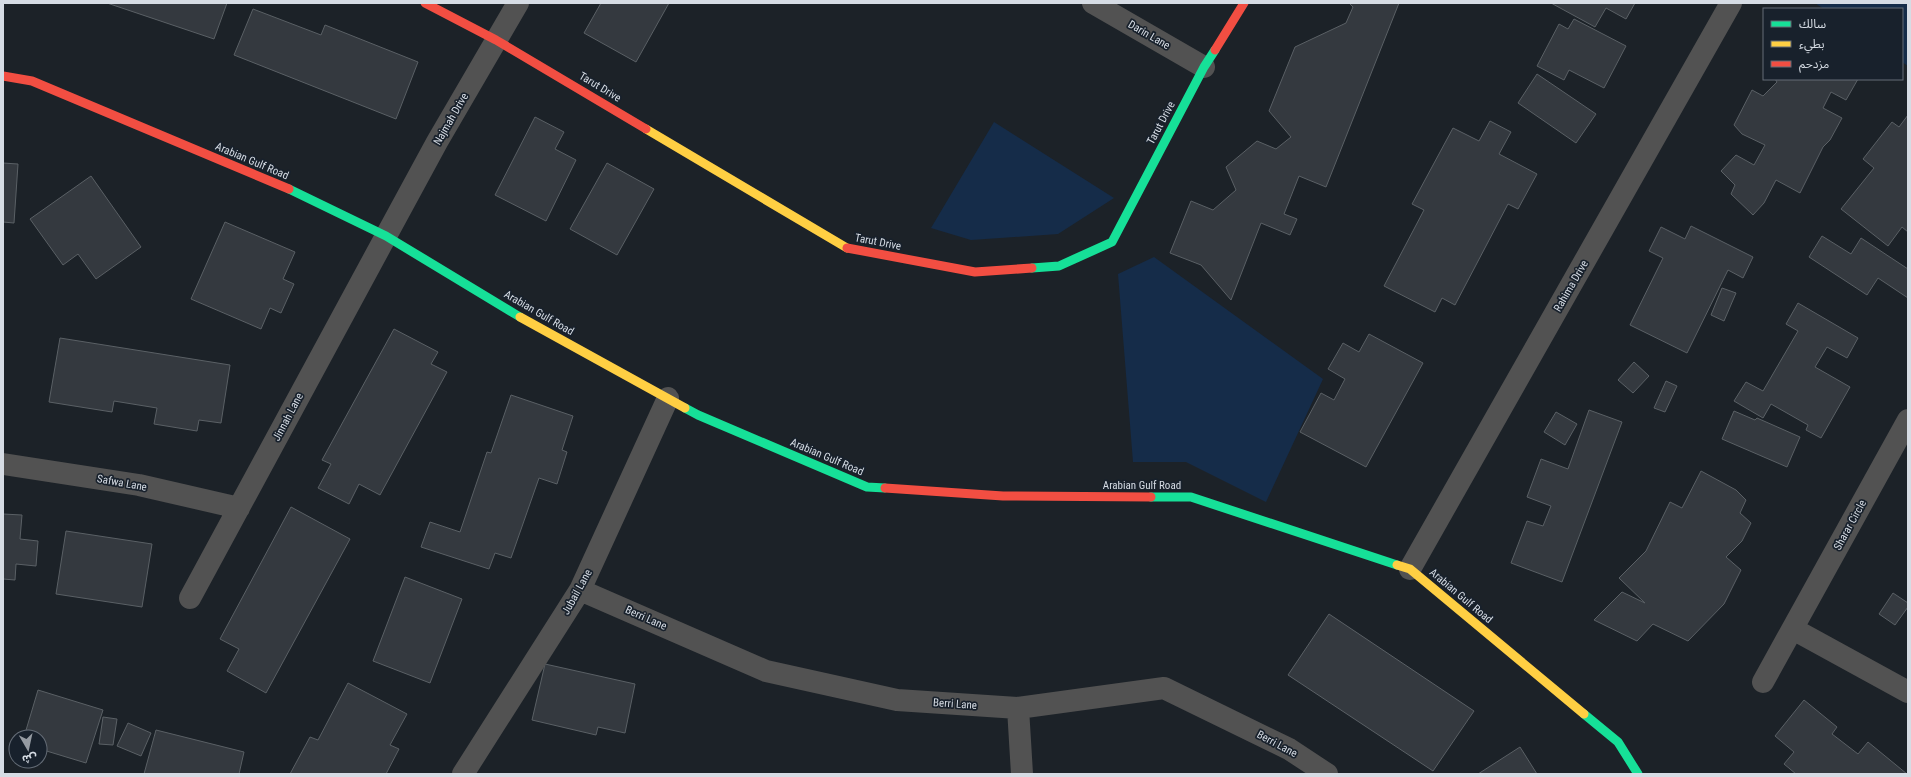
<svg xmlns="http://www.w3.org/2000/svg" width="1911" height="777" font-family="'Roboto Condensed','Noto Sans Arabic',sans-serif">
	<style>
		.green { fill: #152c49 }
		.building { fill: #34393f; stroke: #5a6065 }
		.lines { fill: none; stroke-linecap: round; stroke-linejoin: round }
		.street { stroke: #525252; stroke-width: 22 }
		.fast { stroke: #16e098; stroke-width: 9 }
		.slow { stroke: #ffcf43; stroke-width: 9 }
		.jam { stroke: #f24e42; stroke-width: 9 }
		.labels { text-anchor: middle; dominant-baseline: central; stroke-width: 3.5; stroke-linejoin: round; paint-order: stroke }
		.street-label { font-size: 11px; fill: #d6dce4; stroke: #18212c }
	</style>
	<rect width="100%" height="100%" fill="#1c2228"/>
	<path class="green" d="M 1815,3 L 1908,3 L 1908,66 L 1902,62 L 1902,9 L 1824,9 Z
		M 994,122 L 1114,198 L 1058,234 L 971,240 L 931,228 Z
		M 1154,257 L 1323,379 L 1266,502 L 1186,462 L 1133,462 L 1118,274 Z"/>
	<path class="building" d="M 107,3 L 227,3 L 214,39 Z
		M 601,3 L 669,3 L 636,62 L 584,33 Z
		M 1349,3 L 1399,3 L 1326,187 L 1299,176 L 1284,214 L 1297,219 L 1290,235 L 1261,223 L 1231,300 L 1201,265 L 1170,253 L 1191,201 L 1213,210 L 1236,190 L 1226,167 L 1257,141 L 1276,149 L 1291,137 L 1269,111 L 1295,47 L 1346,23 L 1353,7 Z
		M 1551,3 L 1635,3 L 1626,19 L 1606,8 L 1595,27 Z
		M 253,9 L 321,35 L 325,25 L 418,62 L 396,119 L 234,55 Z
		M 1574,19 L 1626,46 L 1604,88 L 1569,70 L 1564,80 L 1537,66 L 1559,24 L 1568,29 Z
		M 1537,74 L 1596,114 L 1576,143 L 1518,103 Z
		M 1775,79 L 1858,79 L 1846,100 L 1831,92 L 1823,108 L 1842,118 L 1830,140 L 1823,147 L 1800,193 L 1776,180 L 1764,203 L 1753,215 L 1731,194 L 1735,185 L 1721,171 L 1736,155 L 1754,165 L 1765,145 L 1742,134 L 1734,125 L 1752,90 L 1763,96 L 1777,82 Z
		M 1908,115 L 1908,232 L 1902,227 L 1888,246 L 1841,209 L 1874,168 L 1863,159 L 1892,122 L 1899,127 Z
		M 535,117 L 564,132 L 555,149 L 576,160 L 546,221 L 495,195 Z
		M 1490,121 L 1511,132 L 1499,154 L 1537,174 L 1518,209 L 1508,204 L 1455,305 L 1442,298 L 1435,312 L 1384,286 L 1424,210 L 1412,204 L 1453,128 L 1479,141 Z
		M 3,163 L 18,164 L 14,223 L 3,222 Z
		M 607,163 L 654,189 L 617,255 L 570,229 Z
		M 91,176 L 141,247 L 96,279 L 78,254 L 63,265 L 30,219 Z
		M 225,222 L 295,252 L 283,279 L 294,284 L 281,313 L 270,308 L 261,329 L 191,299 Z
		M 1691,226 L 1753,257 L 1743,278 L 1728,270 L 1687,353 L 1630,325 L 1663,258 L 1649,251 L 1661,227 L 1685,239 Z
		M 1822,236 L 1851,254 L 1861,238 L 1908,269 L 1908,298 L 1878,278 L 1867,295 L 1809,257 Z
		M 1722,288 L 1736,293 L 1724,321 L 1711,315 Z
		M 1798,303 L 1858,338 L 1847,358 L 1827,347 L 1815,367 L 1850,387 L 1821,438 L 1806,430 L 1808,425 L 1771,404 L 1763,418 L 1734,401 L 1746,382 L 1763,391 L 1798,331 L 1786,324 Z
		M 394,329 L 438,352 L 431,364 L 447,372 L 380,495 L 359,484 L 349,504 L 318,488 L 331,464 L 322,460 Z
		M 1369,334 L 1423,363 L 1366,467 L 1300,432 L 1321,393 L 1334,400 L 1345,379 L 1328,369 L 1343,343 L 1359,352 Z
		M 60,338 L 230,365 L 221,423 L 199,420 L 197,431 L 154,424 L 157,408 L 114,401 L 112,412 L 49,402 Z
		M 1634,362 L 1649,376 L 1633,393 L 1618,380 Z
		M 1666,381 L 1677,386 L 1665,412 L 1654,408 Z
		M 511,395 L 573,416 L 562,450 L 567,452 L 557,484 L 539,478 L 511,558 L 495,553 L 489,569 L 421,547 L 430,522 L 460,532 L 487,452 L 491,453 Z
		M 1589,410 L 1622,422 L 1562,582 L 1511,563 L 1527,521 L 1543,526 L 1551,506 L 1527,497 L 1541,459 L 1568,469 Z
		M 1734,411 L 1755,420 L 1757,418 L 1800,437 L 1787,467 L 1722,439 Z
		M 1556,412 L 1577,424 L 1565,445 L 1544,432 Z
		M 1701,471 L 1736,490 L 1746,500 L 1740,513 L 1751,523 L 1742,541 L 1726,557 L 1741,570 L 1724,604 L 1688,641 L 1653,624 L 1637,641 L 1594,620 L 1622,592 L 1645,603 L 1619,578 L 1646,551 L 1670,502 L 1682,508 Z
		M 291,507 L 350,539 L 266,693 L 227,671 L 239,649 L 220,639 Z
		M 3,514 L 22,515 L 20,539 L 38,541 L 36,566 L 16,564 L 15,580 L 3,579 Z
		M 66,531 L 152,544 L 142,607 L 56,594 Z
		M 405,577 L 462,599 L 430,683 L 373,661 Z
		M 1893,593 L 1908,603 L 1908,607 L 1895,625 L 1879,614 Z
		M 1329,614 L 1474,711 L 1433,771 L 1288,675 Z
		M 545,664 L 635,684 L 625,733 L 598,727 L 596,735 L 532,720 Z
		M 348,683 L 407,714 L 390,745 L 399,749 L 386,774 L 290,774 L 310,737 L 318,740 Z
		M 38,690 L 103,710 L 86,763 L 40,749 L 40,737 L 24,737 Z
		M 1804,700 L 1837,727 L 1832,734 L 1858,754 L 1868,742 L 1907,774 L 1796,774 L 1784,764 L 1794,752 L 1775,736 Z
		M 103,717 L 117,719 L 113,745 L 99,744 Z
		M 128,723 L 151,733 L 141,756 L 117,746 Z
		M 156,730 L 244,752 L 239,774 L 144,774 Z
		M 1520,747 L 1537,774 L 1478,774 Z"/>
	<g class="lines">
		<path class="street" d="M 1093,3 L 1204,67
			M 3,464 L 139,485 L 239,508
			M 1410,569 L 1731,3
			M 580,590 L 766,671 L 897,700 L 1018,708 L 1164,688 L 1289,749 L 1327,774
			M 190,598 L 386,236 L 437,142 L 518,3
			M 1793,629 L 1908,692
			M 1763,682 L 1908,420
			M 1018,708 L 1022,774
			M 463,774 L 580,590 L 668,398"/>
		<path class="fast" d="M 289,189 L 386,236 L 520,317
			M 1032,268 L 1059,266 L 1112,242 L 1204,67 L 1215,50
			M 685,408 L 698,415 L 867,487 L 885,488
			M 1151,497 L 1191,497 L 1397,565
			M 1584,714 L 1618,742 L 1638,774"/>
		<path class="slow" d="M 646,129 L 847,248
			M 520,317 L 685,408
			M 1397,565 L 1410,569 L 1584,714"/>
		<path class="jam" d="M 425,3 L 496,40 L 646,129
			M 1215,50 L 1244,3
			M 3,76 L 32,81 L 289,189
			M 847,248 L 975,272 L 1032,268
			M 885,488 L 1003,496 L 1151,497"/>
	</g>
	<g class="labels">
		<g class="street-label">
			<text transform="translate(1149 35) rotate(30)">Darin Lane</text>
			<text transform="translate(600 87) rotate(31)">Tarut Drive</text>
			<text transform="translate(451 119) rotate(-60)">Najmah Drive</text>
			<text transform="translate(1161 123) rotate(-62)">Tarut Drive</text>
			<text transform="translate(252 161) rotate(23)">Arabian Gulf Road</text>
			<text transform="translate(878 242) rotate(11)">Tarut Drive</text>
			<text transform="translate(1571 286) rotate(-60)">Rahima Drive</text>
			<text transform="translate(539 313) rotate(30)">Arabian Gulf Road</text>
			<text transform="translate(288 417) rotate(-62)">Jinnah Lane</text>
			<text transform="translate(827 457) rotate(23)">Arabian Gulf Road</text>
			<text transform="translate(122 483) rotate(10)">Safwa Lane</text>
			<text x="1142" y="485">Arabian Gulf Road</text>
			<text transform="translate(1850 525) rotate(-61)">Sharar Circle</text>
			<text transform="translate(577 592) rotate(-61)">Jubail Lane</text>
			<text transform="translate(1461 596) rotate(40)">Arabian Gulf Road</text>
			<text transform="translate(646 618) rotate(24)">Berri Lane</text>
			<text transform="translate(955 704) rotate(4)">Berri Lane</text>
			<text transform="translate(1277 744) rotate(28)">Berri Lane</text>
		</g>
	</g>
	<rect width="1911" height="777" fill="none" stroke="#d6dce4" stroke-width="8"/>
	<rect x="1763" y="8" width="140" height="72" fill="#18212c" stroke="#646c76"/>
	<rect x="1771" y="21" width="20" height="6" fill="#16e098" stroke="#646c76"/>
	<text x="1799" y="28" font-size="12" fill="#d6dce4">سالك</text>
	<rect x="1771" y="41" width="20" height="6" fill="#ffcf43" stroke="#646c76"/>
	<text x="1799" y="48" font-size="12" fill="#d6dce4">بطيء</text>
	<rect x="1771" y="61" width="20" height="6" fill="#f24e42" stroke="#646c76"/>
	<text x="1799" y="68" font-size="12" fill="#d6dce4">مزدحم</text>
	<g transform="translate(28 749) rotate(171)"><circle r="19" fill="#18212c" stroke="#646c76"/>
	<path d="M0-3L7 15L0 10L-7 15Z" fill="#959ba2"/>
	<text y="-6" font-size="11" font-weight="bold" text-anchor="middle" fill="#d6dce4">ش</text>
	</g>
</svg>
